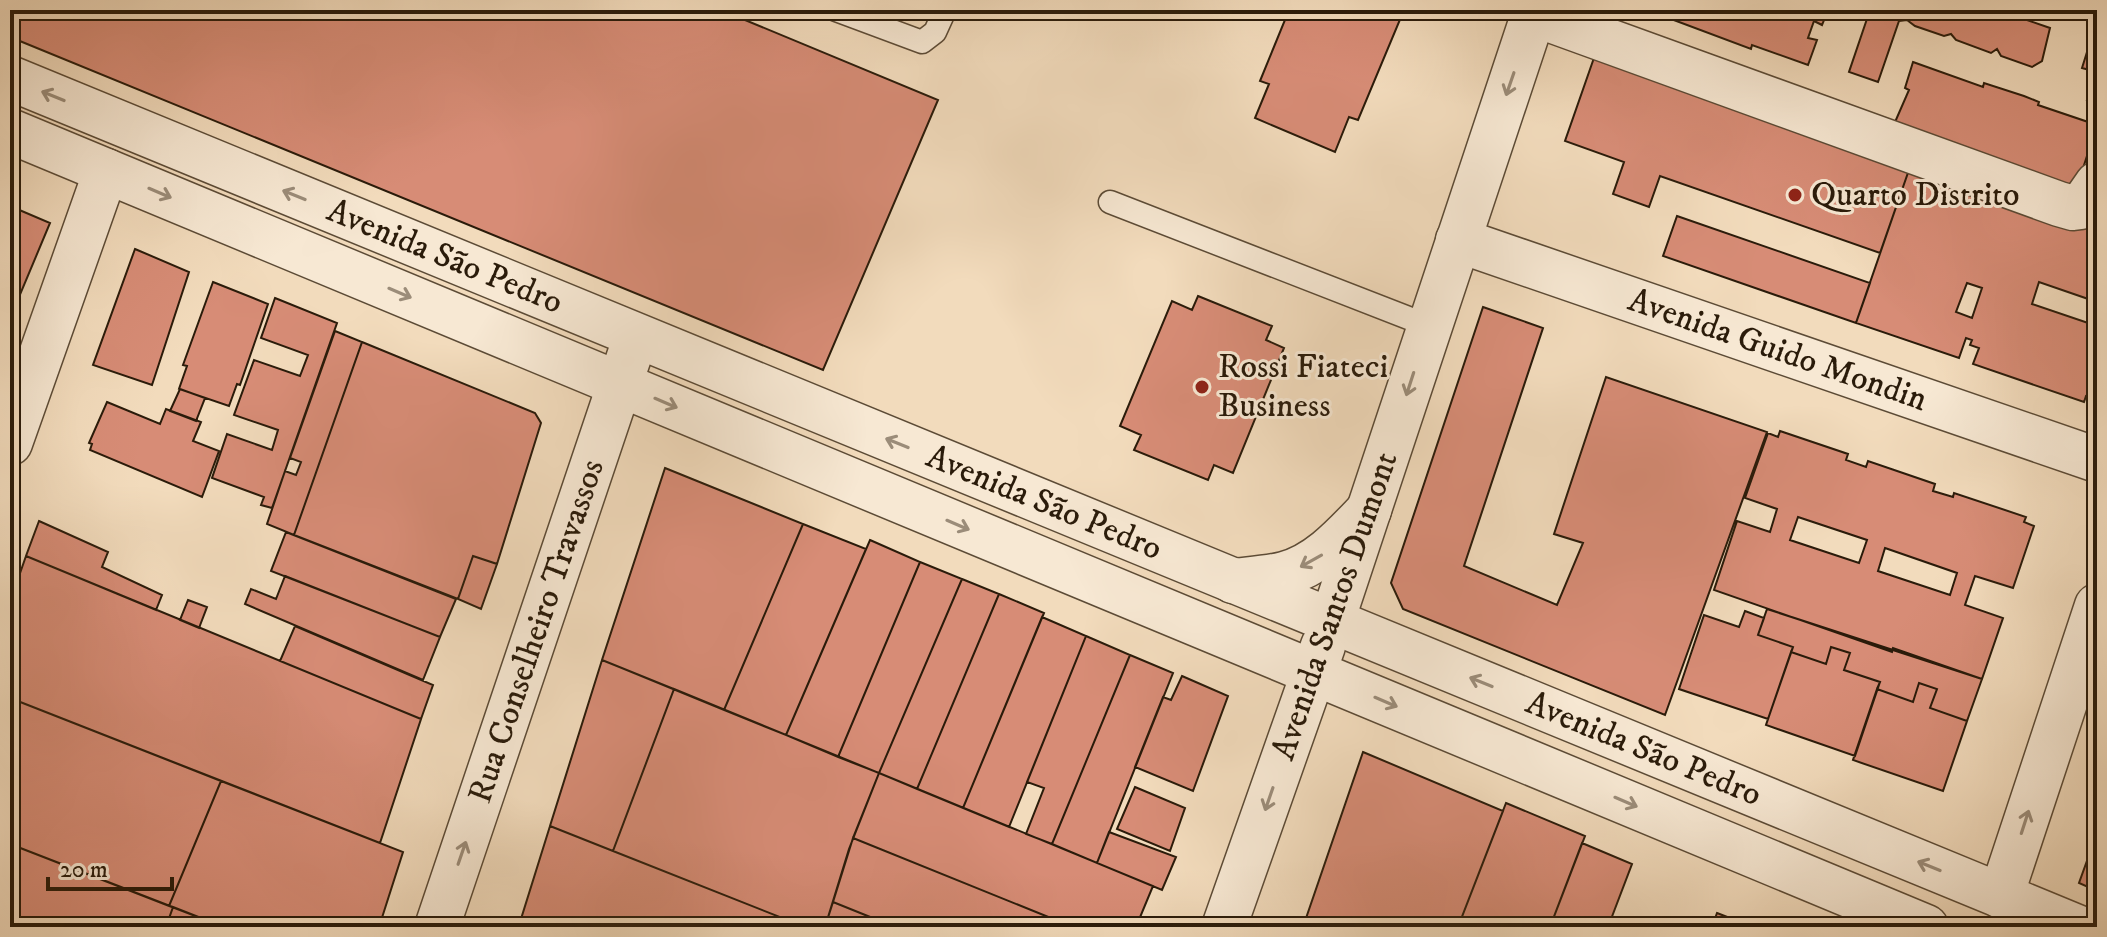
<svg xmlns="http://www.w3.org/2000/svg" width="2107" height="937" font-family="'IM FELL DW Pica',serif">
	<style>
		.building { fill: #d78c76; stroke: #2a1b0a; stroke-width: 2; fill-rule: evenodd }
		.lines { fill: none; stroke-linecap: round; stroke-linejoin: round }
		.service-casing { stroke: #5c4b36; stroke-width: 25 }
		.minor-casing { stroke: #5c4b36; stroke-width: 47 }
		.tertiary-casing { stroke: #5c4b36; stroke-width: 47 }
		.service { stroke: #f7e8d3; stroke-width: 22 }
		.minor { stroke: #f7e8d3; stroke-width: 44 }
		.tertiary { stroke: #f7e8d3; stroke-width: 44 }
		.oneway { stroke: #9b8c79 }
		.poi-dot { fill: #8f2418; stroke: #f7e8d3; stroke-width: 3 }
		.labels { text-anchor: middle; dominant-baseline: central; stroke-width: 6; stroke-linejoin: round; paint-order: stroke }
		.poi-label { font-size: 34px; fill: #2a1b0a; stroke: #f7e8d3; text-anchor: start }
		.street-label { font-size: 34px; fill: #2a1b0a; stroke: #f7e8d3 }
	</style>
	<rect width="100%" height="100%" fill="#f2dbbc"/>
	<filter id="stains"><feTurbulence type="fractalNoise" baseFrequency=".0025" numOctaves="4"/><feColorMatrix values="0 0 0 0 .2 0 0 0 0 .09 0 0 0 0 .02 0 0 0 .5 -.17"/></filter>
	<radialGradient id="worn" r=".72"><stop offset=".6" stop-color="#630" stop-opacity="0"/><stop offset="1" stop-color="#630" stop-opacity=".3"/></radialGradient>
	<path class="building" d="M 10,10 L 721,10 L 938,100 L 823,370 L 10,37 Z
		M 1289,10 L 1404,10 L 1358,120 L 1349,117 L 1335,152 L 1255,118 L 1269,84 L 1260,81 Z
		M 1647,10 L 1828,10 L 1822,25 L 1814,21 L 1808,38 L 1817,40 L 1808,65 L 1752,45 L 1751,49 Z
		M 1870,10 L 1998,10 L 2050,28 L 2042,61 L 2032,67 L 2001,56 L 1997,49 L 1991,53 L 1956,40 L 1951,34 L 1944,36 L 1915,26 L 1907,20 L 1899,21 L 1878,82 L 1849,72 Z
		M 2087,52 L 2097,56 L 2097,103 L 2087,100 L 2097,72 L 2082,68 Z
		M 1595,55 L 1911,164 L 1880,253 L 1660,176 L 1649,207 L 1613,194 L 1624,162 L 1565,141 Z
		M 1913,62 L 1983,87 L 1984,83 L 2024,96 L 2039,102 L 2038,105 L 2097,125 L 2075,193 L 1892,129 L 1909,90 L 1905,88 Z
		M 1911,164 L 2097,229 L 2097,302 L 2039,282 L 2032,304 L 2097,326 L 2097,400 L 2086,396 L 2084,402 L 1973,364 L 1979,348 L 1970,345 L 1972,340 L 1966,338 L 1959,358 L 1856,323 ZM 1967,283 L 1982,288 L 1972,318 L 1956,312 Z
		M 10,206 L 50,223 L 14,309 L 10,307 Z
		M 1677,216 L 1870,283 L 1856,323 L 1663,256 Z
		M 135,249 L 189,272 L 152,385 L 93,365 Z
		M 213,282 L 268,304 L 240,385 L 237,384 L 229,406 L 179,389 L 187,366 L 183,365 Z
		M 1198,296 L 1272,326 L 1266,340 L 1284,348 L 1233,473 L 1214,465 L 1208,480 L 1134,450 L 1141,435 L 1120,426 L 1172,301 L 1192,310 Z
		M 275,298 L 337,323 L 272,508 L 261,505 L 264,497 L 212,478 L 227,434 L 272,450 L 278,430 L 234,415 L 254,360 L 300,376 L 308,355 L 261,338 Z
		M 1483,307 L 1543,328 L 1464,566 L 1557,605 L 1583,543 L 1554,534 L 1606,377 L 1767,432 L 1665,715 L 1403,609 L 1391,583 Z
		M 335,331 L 362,342 L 294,535 L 267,524 L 285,471 L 296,475 L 301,462 L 290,458 Z
		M 362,342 L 535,413 L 541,423 L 497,564 L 473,556 L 458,599 L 294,535 Z
		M 180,389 L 205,398 L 196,421 L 170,411 Z
		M 107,402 L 160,424 L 166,409 L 201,422 L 193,441 L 219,451 L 202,497 L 90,450 L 92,444 L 89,443 Z
		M 1780,431 L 1848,454 L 1846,460 L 1866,467 L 1868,461 L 1935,484 L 1933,491 L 1953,497 L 1954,493 L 2026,517 L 2024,522 L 2034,526 L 2013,588 L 1975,576 L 1965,605 L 2003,618 L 1982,679 L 1893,648 L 1892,652 L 1714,590 L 1737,521 L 1770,532 L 1777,509 L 1745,498 L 1768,433 L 1778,437 ZM 1798,517 L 1867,540 L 1859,563 L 1790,540 ZM 1885,548 L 1957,573 L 1950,595 L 1878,571 Z
		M 665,468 L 803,524 L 724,710 L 602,660 Z
		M 39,521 L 108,552 L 102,567 L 162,595 L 156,610 L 26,556 Z
		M 803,524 L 866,549 L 786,735 L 724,710 Z
		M 286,532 L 456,599 L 440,637 L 271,571 Z
		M 870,540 L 920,562 L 838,757 L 786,735 Z
		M 26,556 L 421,719 L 380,843 L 10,698 L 10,602 Z
		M 473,556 L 497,564 L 481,609 L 458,599 Z
		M 920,562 L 962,579 L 879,773 L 838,757 Z
		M 285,576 L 440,637 L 423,680 L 245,604 L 251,589 L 276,599 Z
		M 962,579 L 999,594 L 917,789 L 879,773 Z
		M 999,594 L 1044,613 L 963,808 L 917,789 Z
		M 188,600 L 207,607 L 199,628 L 180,620 Z
		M 1767,609 L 1982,679 L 1967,721 L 1930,708 L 1937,689 L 1919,683 L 1913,702 L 1877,689 L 1880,682 L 1844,670 L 1850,653 L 1831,647 L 1826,664 L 1791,652 L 1793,647 L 1758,635 Z
		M 1745,611 L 1764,618 L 1758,635 L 1793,647 L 1768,719 L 1679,689 L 1704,615 L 1739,627 Z
		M 1042,617 L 1086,636 L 1009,827 L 963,808 Z
		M 295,626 L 433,685 L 421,719 L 280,661 Z
		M 1086,636 L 1130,655 L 1052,844 L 1026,834 L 1044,788 L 1027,782 Z
		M 1831,647 L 1850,653 L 1844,670 L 1880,682 L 1855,756 L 1766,725 L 1791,652 L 1826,664 Z
		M 1130,655 L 1173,673 L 1097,863 L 1052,844 Z
		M 602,660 L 674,689 L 613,851 L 550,826 Z
		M 1182,676 L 1228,696 L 1193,791 L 1135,767 L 1163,697 L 1171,700 Z
		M 1919,683 L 1937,689 L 1930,708 L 1967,721 L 1943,791 L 1853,760 L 1877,689 L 1913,702 Z
		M 674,689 L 879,773 L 849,849 L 825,927 L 805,927 L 613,851 Z
		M 10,698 L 221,781 L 169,906 L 10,844 Z
		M 1363,752 L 1503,811 L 1458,927 L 1303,927 Z
		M 879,773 L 1153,886 L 1136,927 L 1073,927 L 853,838 Z
		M 221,781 L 403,852 L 379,927 L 224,927 L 169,906 Z
		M 1135,787 L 1185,808 L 1170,851 L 1117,829 Z
		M 1506,803 L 1585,836 L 1550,927 L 1458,927 Z
		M 550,826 L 613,851 L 805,927 L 543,927 L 521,919 Z
		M 1109,832 L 1176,857 L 1162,890 L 1097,863 Z
		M 2097,833 L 2097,891 L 2079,883 Z
		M 853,838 L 1073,927 L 895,927 L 833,902 Z
		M 1582,843 L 1632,864 L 1608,927 L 1550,927 Z
		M 10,844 L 173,907 L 166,927 L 10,927 Z
		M 833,902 L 895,927 L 825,927 Z
		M 173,907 L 224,927 L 166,927 Z
		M 1717,913 L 1753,927 L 1712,927 Z
		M 1611,918 L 1637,927 L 1608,927 Z"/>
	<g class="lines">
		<defs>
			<path id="service" d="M 836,10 L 922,42 L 935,32 L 945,10
				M 1110,202 L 1429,326"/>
			<g id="minor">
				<path d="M 1534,14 L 2059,204 L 2073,208 L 2081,207 L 2097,184"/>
				<path id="s1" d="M 1458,240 L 2097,460"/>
				<path d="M 10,443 L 106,171"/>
				<path d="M 1332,621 L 1535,10"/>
				<path d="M 2001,896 L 2097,606"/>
				<path id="s2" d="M 437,927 L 636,336"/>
			</g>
			<g id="tertiary">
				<path id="s3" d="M 10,78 L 2077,927"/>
				<path d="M 10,131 L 1926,927"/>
				<path d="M 1233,581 C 1250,579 1268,578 1284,574 C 1319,565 1345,535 1369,510"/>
				<path d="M 1224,927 L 1323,646"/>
			</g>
		</defs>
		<use href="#service" class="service-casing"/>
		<use href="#minor" class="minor-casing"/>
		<use href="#tertiary" class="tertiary-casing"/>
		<use href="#service" class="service"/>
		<use href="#minor" class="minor"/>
		<use href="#tertiary" class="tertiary"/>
	</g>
	<defs><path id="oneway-shaft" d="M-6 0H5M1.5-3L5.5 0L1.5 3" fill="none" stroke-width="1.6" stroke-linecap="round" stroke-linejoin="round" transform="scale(2)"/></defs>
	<g class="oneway">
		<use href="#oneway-shaft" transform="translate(1510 84) rotate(109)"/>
		<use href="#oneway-shaft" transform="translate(53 96) rotate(-158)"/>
		<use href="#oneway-shaft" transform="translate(160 193) rotate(23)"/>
		<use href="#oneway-shaft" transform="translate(294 195) rotate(-158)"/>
		<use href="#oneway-shaft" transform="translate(400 293) rotate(23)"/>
		<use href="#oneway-shaft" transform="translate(1410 384) rotate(108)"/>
		<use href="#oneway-shaft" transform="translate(666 403) rotate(23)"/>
		<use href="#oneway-shaft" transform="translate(897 443) rotate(-158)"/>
		<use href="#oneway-shaft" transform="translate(958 525) rotate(23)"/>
		<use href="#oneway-shaft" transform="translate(1311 561) rotate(151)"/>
		<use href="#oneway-shaft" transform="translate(1481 682) rotate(-158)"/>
		<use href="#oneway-shaft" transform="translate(1386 702) rotate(23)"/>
		<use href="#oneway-shaft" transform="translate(1269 799) rotate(109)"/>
		<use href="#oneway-shaft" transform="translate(1626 802) rotate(23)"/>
		<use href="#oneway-shaft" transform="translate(2025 822) rotate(-72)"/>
		<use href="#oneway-shaft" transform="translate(462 853) rotate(-71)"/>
		<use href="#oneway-shaft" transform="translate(1929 866) rotate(-158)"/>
	</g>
	<g class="poi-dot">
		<circle cx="1795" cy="195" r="8"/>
		<circle cx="1202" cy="387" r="8"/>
	</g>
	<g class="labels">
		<g class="poi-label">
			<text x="1811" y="195">Quarto Distrito</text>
			<text x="1218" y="367">Rossi Fiateci<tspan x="1218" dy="39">Business</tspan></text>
		</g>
		<g class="street-label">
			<text stroke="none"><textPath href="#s3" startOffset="470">Avenida São Pedro</textPath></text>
			<text stroke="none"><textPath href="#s1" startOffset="338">Avenida Guido Mondin</textPath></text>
			<text stroke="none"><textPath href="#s3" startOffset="1118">Avenida São Pedro</textPath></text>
			<text transform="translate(1335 606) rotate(-71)">Avenida Santos Dumont</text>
			<text stroke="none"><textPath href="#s2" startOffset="312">Rua Conselheiro Travassos</textPath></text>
			<text stroke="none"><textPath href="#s3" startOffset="1766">Avenida São Pedro</textPath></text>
		</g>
	</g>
	<rect width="2107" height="937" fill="none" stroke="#f2dbbc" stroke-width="40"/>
	<rect x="12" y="12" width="2083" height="913" fill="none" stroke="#2a1b0a" stroke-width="4"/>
	<rect x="20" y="20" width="2067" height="897" fill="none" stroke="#2a1b0a" stroke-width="2"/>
	<path d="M48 877v12h124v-12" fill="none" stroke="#2a1b0a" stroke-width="4"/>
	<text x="60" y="877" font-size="24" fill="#2a1b0a" stroke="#f7e8d3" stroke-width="6" paint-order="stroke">20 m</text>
	<rect width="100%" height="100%" filter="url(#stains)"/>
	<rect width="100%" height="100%" fill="url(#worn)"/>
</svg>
